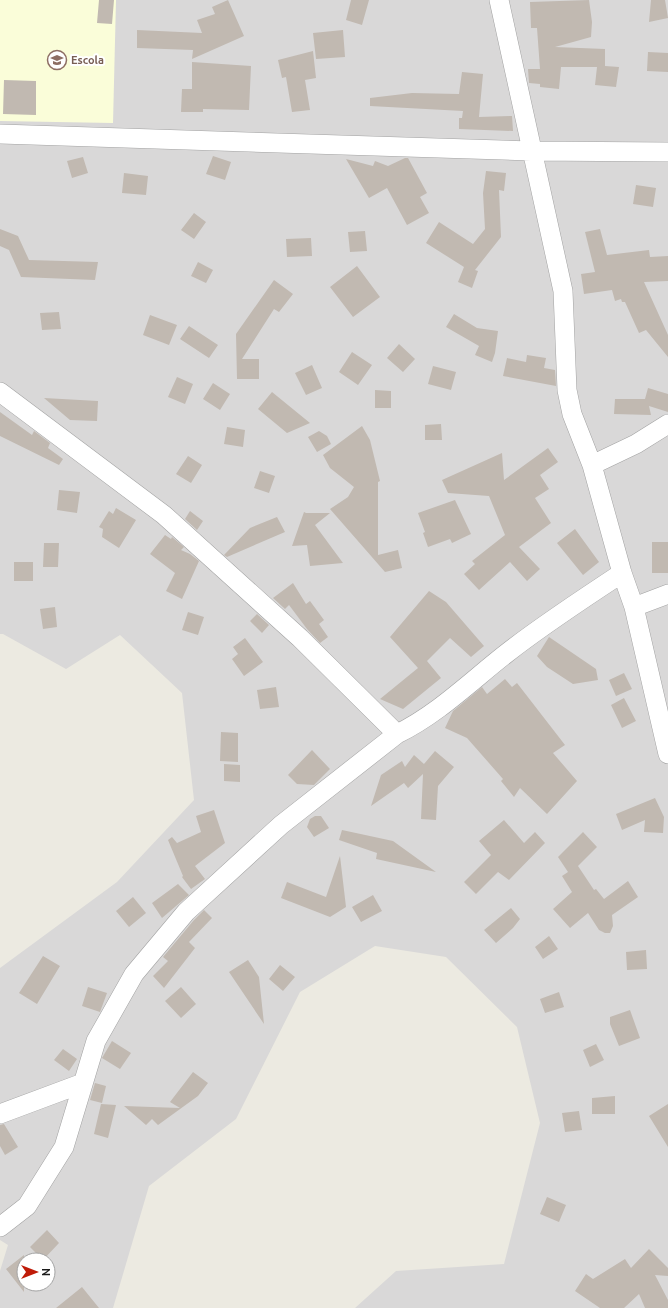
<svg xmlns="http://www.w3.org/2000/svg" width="668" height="1308" font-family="Ubuntu,sans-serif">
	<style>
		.residential { fill: #d9d8d8; fill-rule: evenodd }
		.education { fill: #fafdd9 }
		.building { fill: #c1b9b1 }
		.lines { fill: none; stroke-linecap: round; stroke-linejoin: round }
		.minor-casing { stroke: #a2a2a2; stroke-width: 20 }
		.minor { stroke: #fff; stroke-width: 19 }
		.labels { text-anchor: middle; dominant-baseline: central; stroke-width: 4; stroke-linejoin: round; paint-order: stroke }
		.education-label { font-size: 11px; font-weight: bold; fill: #785e54; stroke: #fff; text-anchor: start }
	</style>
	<rect width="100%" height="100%" fill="#eceae1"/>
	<path class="residential" d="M 0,0 L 668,0 L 668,1308 L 355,1308 L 396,1271 L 504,1264 L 540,1123 L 517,1027 L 446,957 L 375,946 L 300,992 L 236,1119 L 149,1186 L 113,1308 L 0,1308 L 0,1271 L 8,1245 L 0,1240 L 0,968 L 117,882 L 194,800 L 182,693 L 120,635 L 66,669 L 3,634 L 0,634 ZM 24,1260 L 48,1260 L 48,1284 L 24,1284 Z"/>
	<path class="education" d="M 0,0 L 116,0 L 113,123 L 0,121 Z"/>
	<path class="building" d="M 99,0 L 114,0 L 112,24 L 97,23 Z
		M 228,0 L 244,36 L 192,59 L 193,50 L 137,48 L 137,30 L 202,33 L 197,20 L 215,14 L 212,7 Z
		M 351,0 L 369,0 L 362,25 L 346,20 Z
		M 589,0 L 592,22 L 591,37 L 555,47 L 605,49 L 605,66 L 619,67 L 616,87 L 595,85 L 597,67 L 561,67 L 559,89 L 540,87 L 540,84 L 529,83 L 528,69 L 540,69 L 537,28 L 531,28 L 530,2 Z
		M 651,0 L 665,0 L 668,18 L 649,22 Z
		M 343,30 L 345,57 L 316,59 L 313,33 Z
		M 313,51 L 316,78 L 305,80 L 310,110 L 292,112 L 286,77 L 282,78 L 278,60 Z
		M 648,52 L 668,53 L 668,72 L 647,71 Z
		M 192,62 L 251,66 L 249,110 L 203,109 L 203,112 L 181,112 L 182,89 L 192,89 Z
		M 462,72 L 483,74 L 479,117 L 512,116 L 513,131 L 459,129 L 459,118 L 462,118 L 463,111 L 370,106 L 370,98 L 412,93 L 459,94 Z
		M 4,80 L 36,81 L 36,115 L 3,114 Z
		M 213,156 L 231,162 L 225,180 L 206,174 Z
		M 83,157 L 88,173 L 72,178 L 67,161 Z
		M 405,158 L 408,158 L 427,193 L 420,197 L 429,213 L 407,225 L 387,188 L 369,198 L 346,159 L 373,166 L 375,161 L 388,166 Z
		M 486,171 L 506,173 L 504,191 L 499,190 L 501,237 L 475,270 L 478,271 L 472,288 L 458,282 L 464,267 L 426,243 L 439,222 L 473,244 L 485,229 L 483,193 Z
		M 124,173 L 148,176 L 146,195 L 122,193 Z
		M 636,185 L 656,188 L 653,207 L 633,204 Z
		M 194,213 L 206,222 L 194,239 L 181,230 Z
		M 0,229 L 18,236 L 29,260 L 98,262 L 95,280 L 21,277 L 9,250 L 0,246 Z
		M 600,229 L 607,255 L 649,250 L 650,257 L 668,256 L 668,281 L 644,282 L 668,335 L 668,357 L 646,330 L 639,333 L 625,302 L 622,302 L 621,299 L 615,301 L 612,290 L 584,294 L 581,274 L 595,272 L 585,232 Z
		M 365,231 L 367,251 L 350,252 L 348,232 Z
		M 311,238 L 312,256 L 287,257 L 286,239 Z
		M 198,262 L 213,270 L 206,283 L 191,276 Z
		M 357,266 L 380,297 L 353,317 L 330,287 Z
		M 274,280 L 293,294 L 279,312 L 274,309 L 242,359 L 259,359 L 259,379 L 237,379 L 236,334 Z
		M 59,312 L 61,329 L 42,330 L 40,313 Z
		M 454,314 L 477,328 L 498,331 L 495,353 L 492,362 L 475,355 L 479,346 L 446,327 Z
		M 150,315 L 177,325 L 169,345 L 143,335 Z
		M 189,326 L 218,345 L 209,358 L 180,339 Z
		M 399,344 L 415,359 L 403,372 L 387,358 Z
		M 352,352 L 372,365 L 358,385 L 339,372 Z
		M 527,355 L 546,358 L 544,368 L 555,370 L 556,386 L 503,376 L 507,358 L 526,362 Z
		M 312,365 L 322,388 L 306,395 L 295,373 Z
		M 433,366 L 456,372 L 451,390 L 428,384 Z
		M 177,377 L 193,384 L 185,404 L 168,397 Z
		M 213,383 L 230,394 L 220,410 L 203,399 Z
		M 648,388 L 668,394 L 668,412 L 649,406 L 651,415 L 614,414 L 615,399 L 645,399 Z
		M 375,390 L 391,391 L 391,408 L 375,408 Z
		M 272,392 L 310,423 L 287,433 L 258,409 Z
		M 44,398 L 98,401 L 97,421 L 70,420 Z
		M 0,412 L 32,435 L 34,431 L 50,443 L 48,448 L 63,459 L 59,465 L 0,436 Z
		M 441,424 L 442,440 L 425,440 L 425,425 Z
		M 362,426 L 370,440 L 380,481 L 378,482 L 378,555 L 398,550 L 402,568 L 385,572 L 330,509 L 348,497 L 354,487 L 330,468 L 323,455 Z
		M 227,427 L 245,430 L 243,447 L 224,444 Z
		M 319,431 L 327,436 L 331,444 L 317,452 L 308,437 Z
		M 548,448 L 558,462 L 540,475 L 549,489 L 535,498 L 551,523 L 519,547 L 540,569 L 527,581 L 510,562 L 479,590 L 464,574 L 475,564 L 472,561 L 505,535 L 489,496 L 448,493 L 442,480 L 502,453 L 504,480 Z
		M 188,456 L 202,465 L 191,483 L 176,474 Z
		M 260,471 L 275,476 L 269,493 L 254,488 Z
		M 59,490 L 80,492 L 77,513 L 57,510 Z
		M 455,500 L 471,534 L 452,543 L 450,539 L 428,547 L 423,533 L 425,532 L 418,513 Z
		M 116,508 L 136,520 L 119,548 L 102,537 L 103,529 L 99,527 L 109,511 L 113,514 Z
		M 190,511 L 203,521 L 197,530 L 185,519 Z
		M 304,512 L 306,513 L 330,513 L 315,525 L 343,563 L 310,566 L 307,545 L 292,546 Z
		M 277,517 L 285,532 L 227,557 L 224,555 L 250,528 Z
		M 575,529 L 599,562 L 583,575 L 557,543 Z
		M 165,535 L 171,539 L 172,537 L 184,547 L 181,550 L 190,554 L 199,561 L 182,599 L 166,591 L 175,573 L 150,554 Z
		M 652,542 L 668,542 L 668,573 L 652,573 Z
		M 44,543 L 59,543 L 58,567 L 43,567 Z
		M 14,562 L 33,562 L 33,581 L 14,581 Z
		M 293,583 L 306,604 L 310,601 L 324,620 L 319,624 L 328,637 L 320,643 L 307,629 L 289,605 L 285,609 L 273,598 Z
		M 429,591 L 446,602 L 484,646 L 471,657 L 450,638 L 427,661 L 441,678 L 403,709 L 380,699 L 418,668 L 390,637 Z
		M 55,607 L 57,627 L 43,629 L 40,609 Z
		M 188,612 L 204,617 L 198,635 L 182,630 Z
		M 257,614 L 269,625 L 262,633 L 250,621 Z
		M 549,637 L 596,669 L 598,680 L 573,684 L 547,667 L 537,656 Z
		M 245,638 L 263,662 L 244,676 L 232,659 L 238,654 L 233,647 Z
		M 624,673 L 632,689 L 616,696 L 609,680 Z
		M 505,679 L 512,687 L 517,683 L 565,745 L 553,753 L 577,781 L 547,814 L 520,788 L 514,797 L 501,781 L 503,779 L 467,738 L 445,728 L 453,711 L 482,687 L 487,694 Z
		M 276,687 L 279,707 L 260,709 L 257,690 Z
		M 624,698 L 636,721 L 622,728 L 611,705 Z
		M 221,732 L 238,733 L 238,762 L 220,761 Z
		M 312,750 L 330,769 L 314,785 L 297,784 L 288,775 Z
		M 435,751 L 454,767 L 438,786 L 436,820 L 421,819 L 423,774 L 408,788 L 404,783 L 371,806 L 381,775 L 402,761 L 405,767 L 414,755 L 424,764 Z
		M 224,764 L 240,765 L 240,782 L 224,781 Z
		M 655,798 L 664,817 L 663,833 L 644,832 L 645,820 L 622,830 L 616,814 Z
		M 214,810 L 225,843 L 195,866 L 205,879 L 191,889 L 182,877 L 183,876 L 168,840 L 172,837 L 177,843 L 201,832 L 196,816 Z
		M 315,816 L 321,816 L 329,828 L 314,837 L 307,827 L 310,819 Z
		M 504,820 L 524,843 L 535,832 L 545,843 L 509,880 L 498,872 L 476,894 L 464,882 L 491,855 L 479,841 Z
		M 342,830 L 393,841 L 436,872 L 376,859 L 377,853 L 339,840 Z
		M 583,832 L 597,847 L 578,866 L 594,890 L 596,889 L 604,899 L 628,881 L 638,897 L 612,915 L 613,926 L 610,933 L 605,933 L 599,930 L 588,913 L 570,928 L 553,909 L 572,892 L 562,876 L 568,872 L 558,857 Z
		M 340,856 L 346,907 L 330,917 L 281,898 L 287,882 L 326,897 Z
		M 178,884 L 189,895 L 162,918 L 152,903 Z
		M 373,895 L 382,911 L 361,922 L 352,907 Z
		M 133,897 L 146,913 L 129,927 L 116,911 Z
		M 511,908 L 520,919 L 513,928 L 496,943 L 484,930 Z
		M 204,910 L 212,918 L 189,942 L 195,948 L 164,988 L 153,976 L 168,961 L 163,957 L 194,920 Z
		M 549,936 L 558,949 L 543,959 L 535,947 Z
		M 646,950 L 647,969 L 627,970 L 626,952 Z
		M 43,956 L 60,966 L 37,1004 L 19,993 Z
		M 248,960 L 259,977 L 264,1024 L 229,972 Z
		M 280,965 L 295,977 L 283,991 L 269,979 Z
		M 88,987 L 107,993 L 100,1012 L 82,1006 Z
		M 181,987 L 196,1004 L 181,1018 L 165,1001 Z
		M 559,992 L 564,1007 L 545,1013 L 540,999 Z
		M 630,1010 L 640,1038 L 619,1046 L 610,1024 L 610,1017 Z
		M 112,1041 L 131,1053 L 120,1069 L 102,1058 Z
		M 596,1044 L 604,1060 L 590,1067 L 583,1050 Z
		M 63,1049 L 77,1059 L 69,1071 L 54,1060 Z
		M 193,1072 L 208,1083 L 198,1096 L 158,1125 L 152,1119 L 146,1125 L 124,1106 L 180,1108 L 170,1102 Z
		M 95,1083 L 106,1086 L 102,1103 L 90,1100 Z
		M 615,1096 L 615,1114 L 592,1114 L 592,1098 Z
		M 101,1104 L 116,1105 L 108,1138 L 94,1134 Z
		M 668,1104 L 668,1147 L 649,1116 Z
		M 579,1111 L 582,1130 L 565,1132 L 562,1113 Z
		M 4,1124 L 18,1147 L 5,1155 L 0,1146 L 0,1125 Z
		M 547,1197 L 566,1205 L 559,1222 L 540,1214 Z
		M 47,1230 L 59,1243 L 43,1260 L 30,1247 Z
		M 649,1249 L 668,1268 L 668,1276 L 655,1275 L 668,1300 L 668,1308 L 645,1308 L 639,1294 L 624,1308 L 600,1308 L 575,1291 L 586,1274 L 593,1279 L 625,1259 L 631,1268 Z
		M 24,1255 L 24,1292 L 6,1269 Z
		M 82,1287 L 99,1308 L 56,1308 Z"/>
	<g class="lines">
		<defs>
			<path id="minor" d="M 499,0 L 563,291 L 567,390 L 572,414 L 592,465 L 622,573 L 634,607 L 668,754
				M 0,134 L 531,151 L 668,152
				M 0,392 L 164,515 L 300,638 L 397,734
				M 592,465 L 636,444 L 668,424
				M 634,607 L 668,594
				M 0,1114 L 83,1083
				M 0,1227 L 27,1206 L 64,1147 L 96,1041 L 134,974 L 186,912 L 281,825 L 397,734 C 438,714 471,681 507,653 C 544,624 583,599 622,573"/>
		</defs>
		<use href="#minor" class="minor-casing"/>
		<use href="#minor" class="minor"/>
	</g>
	<defs>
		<symbol id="school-ring" viewBox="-11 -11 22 22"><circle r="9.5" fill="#fff" stroke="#8d6e63" stroke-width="1.5"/><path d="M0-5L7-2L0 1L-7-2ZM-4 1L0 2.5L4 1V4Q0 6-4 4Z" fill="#8d6e63"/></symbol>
	</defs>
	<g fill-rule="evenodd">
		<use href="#school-ring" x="46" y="49" width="22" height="22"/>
	</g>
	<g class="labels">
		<g class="education-label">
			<text x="71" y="60">Escola</text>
		</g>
	</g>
	<g transform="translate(36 1272) rotate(90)"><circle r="19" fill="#ffffff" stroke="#a4a4a4"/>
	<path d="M0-3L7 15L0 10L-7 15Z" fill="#bf1b08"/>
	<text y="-6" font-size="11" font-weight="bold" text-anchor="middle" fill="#1b1b1b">N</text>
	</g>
</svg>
